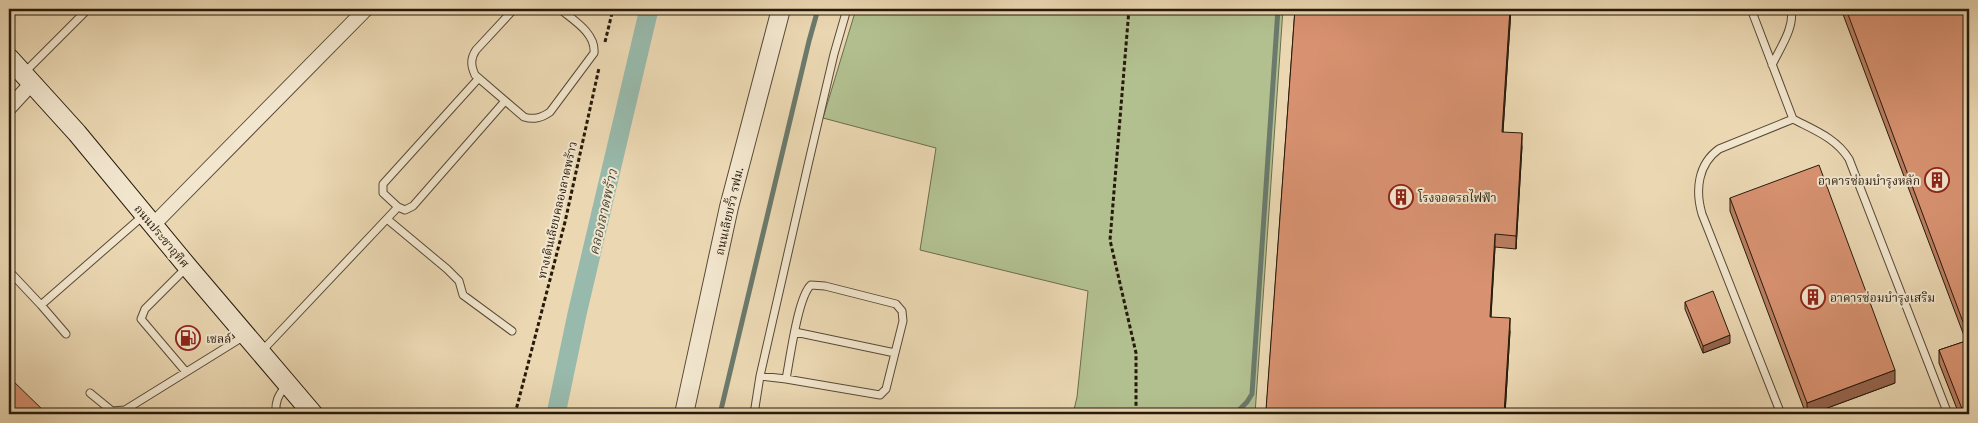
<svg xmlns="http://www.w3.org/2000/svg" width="1978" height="423" font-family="'Libre Caslon Text','Noto Serif Thai',serif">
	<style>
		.green { fill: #b2c090; stroke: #6c6d4e }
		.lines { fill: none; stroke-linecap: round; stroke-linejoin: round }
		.stream { stroke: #6b7a6c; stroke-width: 5 }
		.canal { stroke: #98baac; stroke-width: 19 }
		.service-casing { stroke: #584a35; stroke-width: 9 }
		.minor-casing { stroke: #584a35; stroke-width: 16 }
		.tertiary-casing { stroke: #584a35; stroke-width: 20 }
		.secondary-casing { stroke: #271a0b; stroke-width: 21 }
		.path { stroke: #271a0b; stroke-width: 3; stroke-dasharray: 4 2.5; stroke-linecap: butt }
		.service { stroke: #f2e6ce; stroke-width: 7 }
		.minor { stroke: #f2e6ce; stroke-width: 14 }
		.tertiary { stroke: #f2e6ce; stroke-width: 18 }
		.secondary { stroke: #f2e6ce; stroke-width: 19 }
		.wall { fill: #ba7e61; stroke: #271a0b }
		.shaded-wall { fill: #97664f; stroke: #271a0b }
		.building { fill: #d89271; stroke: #271a0b }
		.labels { text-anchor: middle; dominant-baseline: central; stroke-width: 4; stroke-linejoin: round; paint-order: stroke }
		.poi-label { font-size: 12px; fill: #271a0b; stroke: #f2e6ce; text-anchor: start }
		.street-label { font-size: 12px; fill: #271a0b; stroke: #f2e6ce }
		.water-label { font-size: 14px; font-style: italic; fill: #494a3b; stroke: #f2e6ce }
	</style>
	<rect width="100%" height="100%" fill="#ebd8b3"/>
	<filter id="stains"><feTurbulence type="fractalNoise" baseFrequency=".004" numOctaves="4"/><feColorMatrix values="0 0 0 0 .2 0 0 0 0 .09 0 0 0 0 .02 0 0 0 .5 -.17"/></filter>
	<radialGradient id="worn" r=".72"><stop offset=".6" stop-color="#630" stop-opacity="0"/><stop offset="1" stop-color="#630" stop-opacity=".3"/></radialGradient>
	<path class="green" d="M 856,9 L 1283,9 L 1255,414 L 1073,414 L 1077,397 L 1088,291 L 920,250 L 936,148 L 823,118 Z"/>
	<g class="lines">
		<path class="stream" d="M 720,414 L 809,41 L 818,9
			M 1235,414 L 1247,402 L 1252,394 L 1278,9"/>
		<path class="canal" d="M 556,414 L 577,314 L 649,9"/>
		<defs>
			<path id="service" d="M 514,9 L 476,50 C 470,59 471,66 475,75 L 524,117 C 534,120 541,118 550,112 L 594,53 C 596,33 573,20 560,9
				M 1751,9 L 1793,119
				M 1772,65 C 1780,48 1795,27 1791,9
				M 24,73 L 88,9
				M 478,79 L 383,184 L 383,193 L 398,207 L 405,210 L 413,206 L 505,101
				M 387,219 L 447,269 L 459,281 L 463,295 L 512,331
				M 9,271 L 41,305 L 144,215
				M 41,305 L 66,334
				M 795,332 L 895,353
				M 261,352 L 398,207
				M 186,372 L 141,319 L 145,309 L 187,267
				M 760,376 L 786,379 L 880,395 L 886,389 L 903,321 L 902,311 L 896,304 L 825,286 L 811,285 C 798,296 790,359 786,379
				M 90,393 L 112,411 L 125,410 L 246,335
				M 276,414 C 275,402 278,395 286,386
				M 754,414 L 760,376 L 808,165 L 834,54 L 847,9
				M 1781,414 L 1702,214 C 1695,190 1698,164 1719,149 L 1793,119 C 1814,130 1836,138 1849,159 L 1948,414
				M 1940,414 L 1947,412"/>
			<path id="minor" d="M 9,108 L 32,83
				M 153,225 L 366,9"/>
			<path id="tertiary" d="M 684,414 L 729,207 L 781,9"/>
			<path id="secondary" d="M 9,58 L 77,133 L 187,266 L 313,414"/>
		</defs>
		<use href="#service" class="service-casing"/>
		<use href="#minor" class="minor-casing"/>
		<use href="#tertiary" class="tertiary-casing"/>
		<use href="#secondary" class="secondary-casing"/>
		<path class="path" d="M 1129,9 L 1110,240 L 1136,353 L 1136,414
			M 605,42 L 613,9
			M 515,414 L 565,222 L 599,68"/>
		<use href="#service" class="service"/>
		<use href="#minor" class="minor"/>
		<use href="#tertiary" class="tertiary"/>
		<use href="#secondary" class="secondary"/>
	</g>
	<path class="wall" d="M 1295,9 L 1511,9 L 1503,132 L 1522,146 L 1516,249 L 1495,247 L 1491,317 L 1510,331 L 1505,414 L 1266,414 Z
		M 1841,9 L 1969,9 L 1969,414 L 1959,414 L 1939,363 L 1939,350 L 1966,341 Z
		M 1730,198 L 1895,383 L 1811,414 L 1806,414 L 1730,211 Z
		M 1685,302 L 1730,343 L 1703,353 L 1685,309 Z"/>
	<path class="shaded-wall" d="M 1510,9 L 1511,9 L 1502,145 L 1502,132 Z
		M 1522,133 L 1522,146 L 1516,249 L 1516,236 Z
		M 1495,234 L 1495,247 L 1490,330 L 1490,317 Z
		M 1510,318 L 1510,331 L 1505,414 L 1504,414 Z
		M 1730,335 L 1730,343 L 1703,353 L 1703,346 Z
		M 1895,370 L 1895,383 L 1811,414 L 1807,414 L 1807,403 Z"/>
	<path class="building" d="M 1295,9 L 1510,9 L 1502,132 L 1522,133 L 1516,236 L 1495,234 L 1490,317 L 1510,318 L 1504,414 L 1336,414 L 1266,410 Z
		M 1846,9 L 1969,9 L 1969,338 Z
		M 1819,165 L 1895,370 L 1807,403 L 1730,198 Z
		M 1713,291 L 1730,335 L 1703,346 L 1685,302 Z
		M 1969,340 L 1969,412 L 1964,414 L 1939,350 Z
		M 9,377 L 47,414 L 9,414 Z"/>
	<defs>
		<symbol id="building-ring" viewBox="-11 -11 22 22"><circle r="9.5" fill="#f2e6ce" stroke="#8f2418" stroke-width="1.5"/><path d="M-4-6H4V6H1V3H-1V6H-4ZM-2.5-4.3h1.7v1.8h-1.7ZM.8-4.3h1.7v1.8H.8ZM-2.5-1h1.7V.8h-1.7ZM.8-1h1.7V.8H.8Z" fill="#8f2418"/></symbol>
		<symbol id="fuel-ring" viewBox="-11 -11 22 22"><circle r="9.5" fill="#f2e6ce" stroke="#8f2418" stroke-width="1.5"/><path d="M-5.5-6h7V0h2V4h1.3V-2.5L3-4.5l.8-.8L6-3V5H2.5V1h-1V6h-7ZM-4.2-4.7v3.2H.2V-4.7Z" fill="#8f2418"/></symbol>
	</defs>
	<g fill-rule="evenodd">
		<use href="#building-ring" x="1923" y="166" width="28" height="28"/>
		<use href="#building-ring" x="1387" y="183" width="28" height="28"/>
		<use href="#building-ring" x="1799" y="283" width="28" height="28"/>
		<use href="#fuel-ring" x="174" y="324" width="28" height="28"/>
	</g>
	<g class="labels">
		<g class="poi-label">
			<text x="1920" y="180" text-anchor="end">อาคารซ่อมบำรุงหลัก</text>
			<text x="1418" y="197">โรงจอดรถไฟฟ้า</text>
			<text x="1830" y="297">อาคารซ่อมบำรุงเสริม</text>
			<text x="206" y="338">เชลล์</text>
		</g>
		<g class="street-label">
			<text transform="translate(557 210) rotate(-77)">ทางเดินเลียบคลองลาดพร้าว</text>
			<text transform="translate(729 211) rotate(-77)">ถนนเลียบรั้ว รฟม.</text>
			<text transform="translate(162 236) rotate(50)">ถนนประชาอุทิศ</text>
		</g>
		<g class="water-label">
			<text transform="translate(603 212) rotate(-77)">คลองลาดพร้าว</text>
		</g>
	</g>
	<rect width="1978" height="423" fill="none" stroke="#ebd8b3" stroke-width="30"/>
	<rect x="10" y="10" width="1958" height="403" fill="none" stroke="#271a0b" stroke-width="2.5"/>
	<rect x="15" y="15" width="1948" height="393" fill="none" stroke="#271a0b"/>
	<rect width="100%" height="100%" filter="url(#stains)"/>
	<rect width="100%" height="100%" fill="url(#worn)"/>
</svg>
